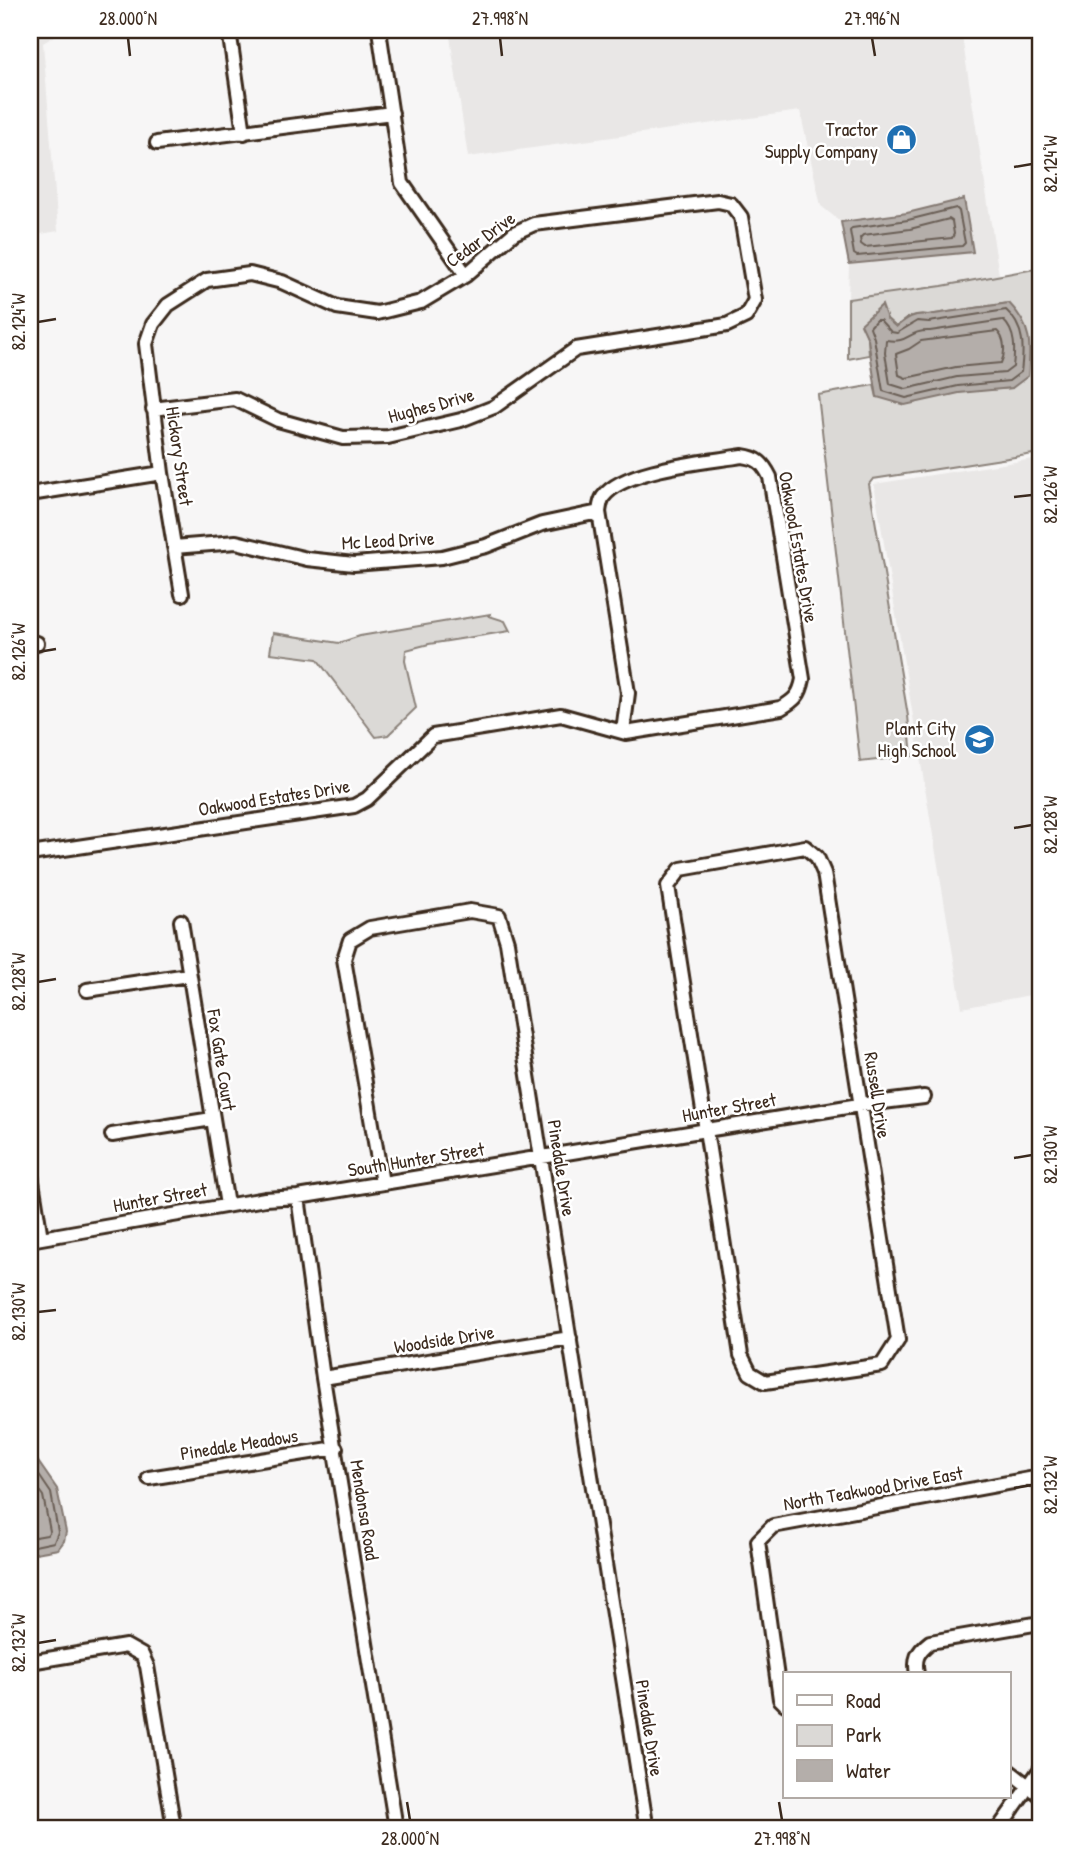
<svg xmlns="http://www.w3.org/2000/svg" width="1070" height="1858" font-family="'Patrick Hand',sans-serif">
	<style>
		.built { fill: #e9e7e6 }
		.green { fill: #dbd9d6; stroke: #8b827a; stroke-width: 2 }
		.water { fill: #b4aeaa; stroke: #847972; stroke-width: 2 }
		.lines { fill: none; stroke-linecap: round; stroke-linejoin: round }
		.shore { stroke: #6b5f56; stroke-width: 2 }
		.minor-casing { stroke: #3b2a1e; stroke-width: 18 }
		.minor { stroke: #fff; stroke-width: 12 }
		.ticks { fill: none; stroke: #3b2a1e; stroke-width: 2.5 }
		.labels { text-anchor: middle; dominant-baseline: central; stroke-width: 5; stroke-linejoin: round; paint-order: stroke }
		.poi-label { font-size: 19px; fill: #3b2a1e; stroke: #fff; text-anchor: end }
		.street-label { font-size: 19px; fill: #3b2a1e; stroke: #fff }
		.neatline { fill: none; stroke: #3b2a1e; stroke-width: 2.5 }
		.ticks-label { font-size: 18px; text-anchor: middle; fill: #3b2a1e }
	</style>
	<rect width="100%" height="100%" fill="#f7f6f6"/>
	<filter id="ink" filterUnits="userSpaceOnUse"><feTurbulence type="fractalNoise" baseFrequency=".0143" numOctaves="2"/><feDisplacementMap in="SourceGraphic" scale="14" xChannelSelector="R" yChannelSelector="G"/><feConvolveMatrix kernelMatrix="1 2 1 2 8 2 1 2 1" color-interpolation-filters="sRGB"/></filter>
	<g filter="url(#ink)">
		<path class="built" d="M 30,30 L 65,30 L 43,43 L 58,231 L 30,236 Z
			M 449,30 L 961,30 L 999,275 L 942,286 L 848,299 L 849,264 L 973,252 L 964,199 L 907,213 L 841,222 L 821,206 L 800,111 L 468,157 Z
			M 1040,458 L 1040,993 L 962,1008 L 874,484 Z"/>
		<path class="green" d="M 1040,268 L 1040,453 L 873,479 L 869,484 L 908,716 L 912,756 L 860,762 L 818,395 L 874,385 L 877,397 L 1012,388 L 1009,303 L 928,315 C 914,313 907,317 896,327 L 887,319 L 881,306 L 862,324 L 868,339 L 869,355 L 848,359 L 848,299 L 942,286 Z
			M 490,614 L 489,616 L 505,621 L 510,631 L 429,644 L 406,650 L 405,661 L 416,708 L 388,735 L 376,737 L 317,659 L 270,653 L 273,633 L 339,643 L 360,636 Z"/>
		<path class="water" d="M 964,199 L 973,252 L 849,264 L 841,222 L 907,213 Z
			M 1009,303 C 1032,327 1031,344 1028,376 L 1012,388 L 959,393 L 905,405 L 877,397 L 868,339 L 861,324 L 882,305 L 887,319 L 896,327 C 907,318 914,313 928,315 Z
			M 30,1450 L 57,1489 L 66,1532 L 64,1541 L 58,1549 L 30,1554 Z"/>
		<g class="lines">
			<path class="shore" d="M 956,208 L 959,211 L 965,243 L 962,246 L 857,256 L 854,254 L 850,231 L 852,228 L 908,220 Z
				M 949,219 L 952,221 L 954,234 L 952,238 L 865,247 L 861,244 L 860,238 L 863,235 L 910,229 Z
				M 1006,310 C 1025,327 1024,349 1021,372 L 1009,381 L 958,386 L 906,398 L 883,391 L 874,338 L 870,327 L 876,320 L 880,320 L 891,332 L 897,333 L 917,321 L 929,322 Z
				M 1003,320 C 1016,332 1015,350 1013,367 L 1005,373 L 957,377 L 906,389 L 890,384 L 885,353 L 886,340 C 910,344 907,330 930,331 Z
				M 997,331 C 1005,338 1006,353 1001,363 L 956,367 L 906,378 L 899,375 L 896,354 L 909,349 L 921,341 Z
				M 30,1462 L 51,1493 L 58,1532 L 54,1542 L 30,1547
				M 30,1478 L 43,1496 L 50,1531 L 47,1535 L 30,1538"/>
			<defs>
				<path id="minor" d="M 229,30 L 244,133
					M 379,30 L 402,183 L 466,275
					M 157,143 L 392,113
					M 153,409 L 235,399 L 278,420 L 343,438 L 388,437 L 461,420 L 494,407 L 576,349 L 727,325 L 746,316 L 755,300 L 741,217 L 731,204 L 718,201 L 534,224 L 514,233 L 466,275 L 421,302 L 377,313 L 337,307 L 282,282 L 250,274 L 207,280 L 168,305 L 153,324 L 146,344 L 162,473 L 182,594
					M 30,494 L 162,473
					M 174,547 L 236,542 L 307,559 L 354,564 L 442,557 L 486,546 L 542,524 L 599,512
					M 30,644 L 37,643
					M 805,847 L 817,857 L 824,873 L 898,1340 L 882,1365 L 765,1382 L 750,1373 L 741,1355 L 668,886 L 681,869 Z
					M 30,854 L 354,806 L 367,799 L 433,736 L 561,715 L 626,733 L 781,708 C 795,700 800,695 803,679 L 770,477 C 763,463 758,458 742,456 C 708,462 624,468 603,497 C 600,502 600,506 599,512 L 628,693 L 623,732
					M 181,921 L 227,1205
					M 87,990 L 188,975
					M 112,1135 L 212,1119
					M 30,1169 L 41,1238
					M 382,1183 L 344,959 L 350,940 L 370,928 L 470,911 L 499,916 L 507,942 L 646,1824
					M 298,1197 L 323,1378 L 396,1828
					M 30,1240 L 265,1199 L 298,1197 L 859,1105 L 924,1097
					M 323,1378 L 570,1338
					M 149,1478 L 336,1448
					M 30,1662 L 126,1646 L 142,1655 L 147,1666 L 174,1828
					M 917,1674 C 914,1659 917,1652 930,1642 L 1040,1623
					M 785,1704 L 780,1699 L 758,1541 L 773,1526 L 1040,1477
					M 1009,1771 L 1040,1795
					M 999,1828 L 1040,1770"/>
			</defs>
			<use href="#minor" class="minor-casing"/>
			<use href="#minor" class="minor"/>
		</g>
	</g>
	<path class="ticks" d="M 128,38 L 130,56M 500,38 L 502,56M 872,38 L 875,56M 1014,167 L 1032,164M 38,322 L 56,319M 1014,497 L 1032,495M 38,652 L 56,649M 1014,828 L 1032,825M 38,982 L 56,979M 1014,1158 L 1032,1155M 38,1312 L 56,1310M 1014,1488 L 1032,1485M 38,1643 L 56,1640M 407,1802 L 410,1820M 779,1802 L 782,1820"/>
	<defs>
		<symbol id="shop-disc" viewBox="-11 -11 22 22"><circle r="9.5" fill="#1f6fb2" stroke="#fff"/><path d="M-5-2.5h2.3a2.7 3.5 0 0 1 5.4 0H5L5.5 6h-11ZM-1.5-2.5h3a1.5 2.3 0 0 0-3 0Z" fill="#fff"/></symbol>
		<symbol id="school-disc" viewBox="-11 -11 22 22"><circle r="9.5" fill="#1f6fb2" stroke="#fff"/><path d="M0-5L7-2L0 1L-7-2ZM-4 1L0 2.5L4 1V4Q0 6-4 4Z" fill="#fff"/></symbol>
	</defs>
	<g fill-rule="evenodd">
		<use href="#shop-disc" x="884" y="122" width="35" height="35"/>
		<use href="#school-disc" x="962" y="722" width="35" height="35"/>
	</g>
	<g class="labels">
		<g class="poi-label">
			<text x="878" y="129">Tractor<tspan x="878" dy="22">Supply Company</tspan></text>
			<text x="956" y="728">Plant City<tspan x="956" dy="22">High School</tspan></text>
		</g>
		<g class="street-label">
			<text transform="translate(480 239) rotate(-36)">Cedar Drive</text>
			<text transform="translate(431 405) rotate(-15)">Hughes Drive</text>
			<text transform="translate(180 456) rotate(82)">Hickory Street</text>
			<text transform="translate(388 540) rotate(-3)">Mc Leod Drive</text>
			<text transform="translate(799 547) rotate(80)">Oakwood Estates Drive</text>
			<text transform="translate(274 797) rotate(-9)">Oakwood Estates Drive</text>
			<text transform="translate(222 1060) rotate(81)">Fox Gate Court</text>
			<text transform="translate(878 1095) rotate(81)">Russell Drive</text>
			<text transform="translate(729 1107) rotate(-10)">Hunter Street</text>
			<text transform="translate(416 1159) rotate(-9)">South Hunter Street</text>
			<text transform="translate(562 1168) rotate(81)">Pinedale Drive</text>
			<text transform="translate(160 1197) rotate(-10)">Hunter Street</text>
			<text transform="translate(444 1339) rotate(-9)">Woodside Drive</text>
			<text transform="translate(239 1444) rotate(-9)">Pinedale Meadows</text>
			<text transform="translate(873 1488) rotate(-10)">North Teakwood Drive East</text>
			<text transform="translate(365 1510) rotate(81)">Mendonsa Road</text>
			<text transform="translate(650 1728) rotate(81)">Pinedale Drive</text>
		</g>
	</g>
	<rect width="1070" height="1858" fill="none" stroke="#fff" stroke-width="77"/>
	<rect x="783" y="1672" width="228" height="126" fill="#ffffff" stroke="#b1aaa5" stroke-width="2"/>
	<rect x="797" y="1695" width="35" height="10" fill="#ffffff" stroke="#b1aaa5" stroke-width="2"/>
	<text x="846" y="1708" font-size="21" fill="#3b2a1e">Road</text>
	<rect x="797" y="1725" width="35" height="21" fill="#dbd9d6" stroke="#b1aaa5" stroke-width="2"/>
	<text x="846" y="1742" font-size="21" fill="#3b2a1e">Park</text>
	<rect x="797" y="1760" width="35" height="21" fill="#b4aeaa" stroke="#b1aaa5" stroke-width="2"/>
	<text x="846" y="1778" font-size="21" fill="#3b2a1e">Water</text>
	<rect x="38" y="38" width="994" height="1782" class="neatline"/>
	<g class="ticks-label">
		<text x="128" y="25">28.000°N</text>
		<text x="500" y="25">27.998°N</text>
		<text x="872" y="25">27.996°N</text>
		<text transform="translate(1051 164) rotate(-90)" y="6">82.124°W</text>
		<text transform="translate(19 322) rotate(-90)" y="6">82.124°W</text>
		<text transform="translate(1051 495) rotate(-90)" y="6">82.126°W</text>
		<text transform="translate(19 652) rotate(-90)" y="6">82.126°W</text>
		<text transform="translate(1051 825) rotate(-90)" y="6">82.128°W</text>
		<text transform="translate(19 982) rotate(-90)" y="6">82.128°W</text>
		<text transform="translate(1051 1155) rotate(-90)" y="6">82.130°W</text>
		<text transform="translate(19 1312) rotate(-90)" y="6">82.130°W</text>
		<text transform="translate(1051 1485) rotate(-90)" y="6">82.132°W</text>
		<text transform="translate(19 1643) rotate(-90)" y="6">82.132°W</text>
		<text x="410" y="1845">28.000°N</text>
		<text x="782" y="1845">27.998°N</text>
	</g>
</svg>
